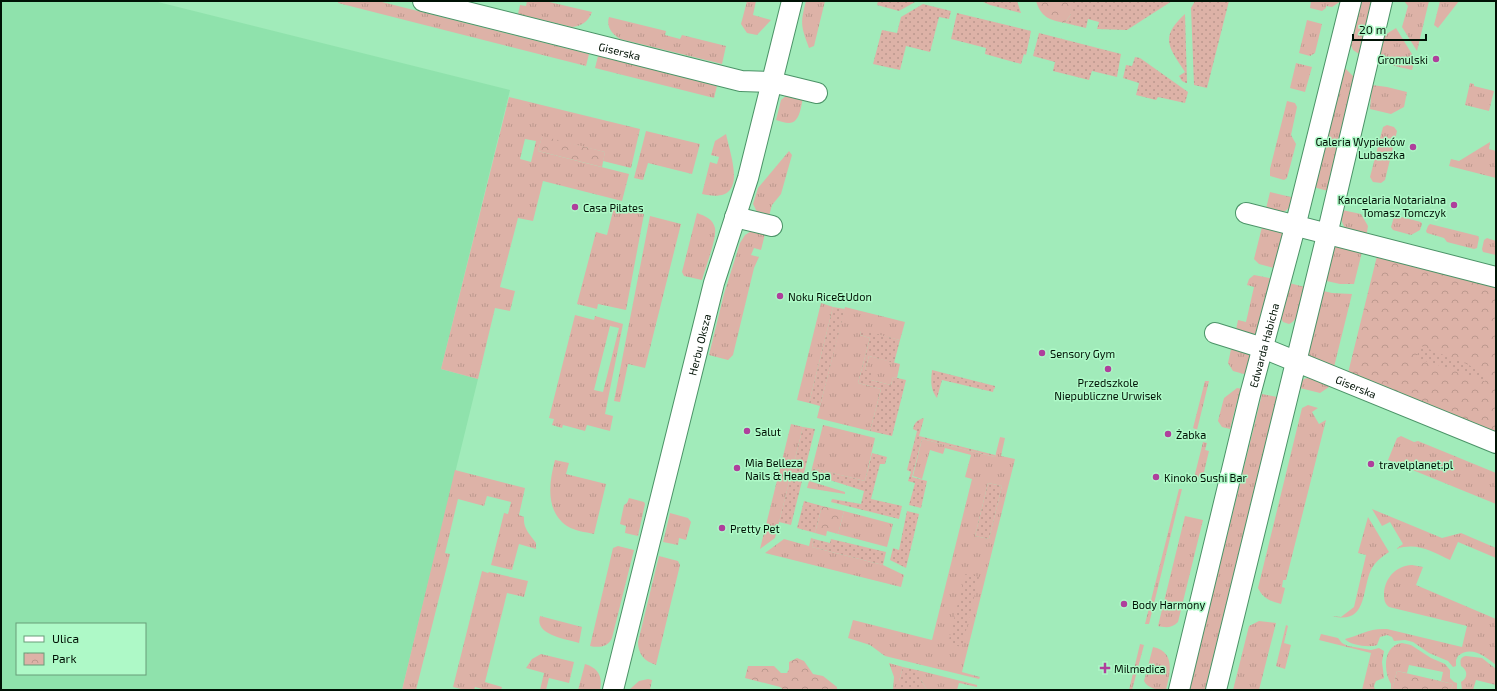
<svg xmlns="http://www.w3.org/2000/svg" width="1497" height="691" font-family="'Exo 2',sans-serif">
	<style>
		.built { fill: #8fe2ac; fill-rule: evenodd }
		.grass { fill: url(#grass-tufts); fill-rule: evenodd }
		.park { fill: url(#park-crowns) }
		.garden { fill: url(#garden-dots) }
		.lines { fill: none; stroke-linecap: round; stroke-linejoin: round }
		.minor-casing { stroke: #4b9367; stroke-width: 22 }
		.minor { stroke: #fff; stroke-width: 20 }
		.poi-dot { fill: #af3f9c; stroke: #aef9c7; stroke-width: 1.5 }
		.labels { text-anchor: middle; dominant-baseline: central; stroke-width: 3; stroke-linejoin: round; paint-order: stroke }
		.street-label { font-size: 11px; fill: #001205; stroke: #aef9c7 }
		.poi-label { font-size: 11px; fill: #001205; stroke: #aef9c7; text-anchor: start }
	</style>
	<defs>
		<pattern id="grass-tufts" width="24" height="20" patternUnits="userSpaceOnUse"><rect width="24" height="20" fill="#ddb2a7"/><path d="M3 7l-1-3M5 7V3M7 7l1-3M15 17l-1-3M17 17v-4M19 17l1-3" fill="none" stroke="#bc988e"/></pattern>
		<pattern id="park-crowns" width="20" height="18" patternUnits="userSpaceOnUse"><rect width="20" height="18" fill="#ddb2a7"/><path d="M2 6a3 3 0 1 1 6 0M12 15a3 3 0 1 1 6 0" fill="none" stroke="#bc988e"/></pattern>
		<pattern id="garden-dots" width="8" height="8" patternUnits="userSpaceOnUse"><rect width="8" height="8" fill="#ddb2a7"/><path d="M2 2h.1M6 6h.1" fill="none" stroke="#bc988e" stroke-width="1.8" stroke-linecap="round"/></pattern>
	</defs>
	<rect width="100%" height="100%" fill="#a1ebba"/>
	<path class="built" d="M 1,1 L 154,1 L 510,90 L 441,369 L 478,379 L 402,690 L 1,690 ZM 17,624 L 145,624 L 145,674 L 17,674 Z"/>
	<path class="grass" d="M 338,1 L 378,1 L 589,54 L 586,66 L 338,3 Z
		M 527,1 L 545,1 L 592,12 C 588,22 581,26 572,27 L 518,14 L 520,5 L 526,6 Z
		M 747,1 L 756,1 L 753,15 L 771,20 L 757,35 L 747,33 L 741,24 Z
		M 806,1 L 825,1 L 814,46 L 809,48 C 801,26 800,24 806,1 Z
		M 1311,1 L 1341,1 L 1332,7 L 1326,6 L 1326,8 L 1322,11 L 1310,8 Z
		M 1358,1 L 1374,1 L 1359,54 L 1353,50 L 1350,43 Z
		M 1404,1 L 1429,1 L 1417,51 L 1402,27 L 1408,6 Z
		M 1440,1 L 1459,1 L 1438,28 L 1434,25 Z
		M 609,17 L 666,31 L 665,35 L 680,39 L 682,35 L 726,46 L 722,64 L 620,39 C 612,34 606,27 609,17 Z
		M 1307,20 L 1322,24 L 1315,53 L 1310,56 L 1299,53 Z
		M 1396,28 L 1415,59 L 1412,70 C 1402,67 1384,66 1380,55 C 1378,50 1380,43 1380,38 Z
		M 598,56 L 717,86 L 714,98 L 595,68 Z
		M 1296,63 L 1312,67 L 1305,92 L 1290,88 Z
		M 1343,66 L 1356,79 L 1328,191 L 1313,187 Z
		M 1470,83 L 1474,84 L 1474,86 L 1494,91 L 1489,111 L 1465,105 Z
		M 1372,85 L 1387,87 L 1407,92 L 1404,107 L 1391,114 L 1370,109 Z
		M 788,94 L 803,98 C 801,106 800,123 789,123 C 785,123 780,121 776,120 L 781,100 Z
		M 509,97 L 640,129 L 631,168 L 603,161 L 605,152 L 542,137 L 538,151 L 629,174 L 622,201 L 543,181 L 533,221 L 518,218 L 500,287 L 515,291 L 510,311 L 495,308 L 478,379 L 441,369 ZM 525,139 L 536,141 L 531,162 L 520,159 Z
		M 1287,101 L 1295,103 L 1297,107 L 1291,135 L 1296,144 L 1287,178 L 1284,180 L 1270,176 L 1270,169 Z
		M 1387,125 L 1394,127 L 1397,131 L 1385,180 L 1381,183 L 1373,182 L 1370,177 L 1383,127 Z
		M 646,131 L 700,144 L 692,174 L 648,163 L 643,180 L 634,178 Z
		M 726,134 C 732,161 749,205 702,194 L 710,162 L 717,164 L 719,157 L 711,155 L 715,141 Z
		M 1490,142 L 1489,149 L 1496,151 L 1496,178 L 1449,166 L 1451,159 L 1459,161 Z
		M 789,151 L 792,155 L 781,194 L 772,205 L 769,216 L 757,212 L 753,204 L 758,188 Z
		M 1270,192 L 1295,198 C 1287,214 1282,214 1265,213 Z
		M 614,207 L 644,214 L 626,310 L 598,304 L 597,309 L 577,304 L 596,232 L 607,235 Z
		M 1342,210 L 1361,214 L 1368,226 L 1366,238 C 1349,233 1339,229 1342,210 Z
		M 697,213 C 705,216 713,219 715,228 C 717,238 705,269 702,280 L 684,276 L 682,272 Z
		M 650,216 L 681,224 L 645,368 L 628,364 L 620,402 L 614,401 Z
		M 1397,216 L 1421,222 L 1422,224 L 1420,230 L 1411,235 L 1393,230 L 1391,227 L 1394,217 Z
		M 1430,224 L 1478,236 L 1479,238 L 1477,248 L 1474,249 L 1447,242 L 1444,238 L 1427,233 L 1426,231 L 1428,226 Z
		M 1262,227 L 1284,233 L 1277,269 L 1259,264 L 1254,259 Z
		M 753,230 L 766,230 L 761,250 L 754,248 L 751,255 L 759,257 L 754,268 L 733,355 L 728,360 L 709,355 L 724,294 L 740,243 L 745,235 Z
		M 1487,238 L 1496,241 L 1496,255 L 1483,252 L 1482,249 L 1484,240 Z
		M 1334,246 L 1362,252 L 1354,284 L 1340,284 L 1322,280 Z
		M 1254,275 L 1275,279 L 1258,336 L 1236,330 L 1238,320 L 1246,322 L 1254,287 L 1247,285 L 1249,279 Z
		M 1289,283 L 1305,287 C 1302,298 1301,319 1289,324 L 1283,322 L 1281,318 Z
		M 1319,290 L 1332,293 L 1352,294 L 1334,367 L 1308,357 Z
		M 821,303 L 833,307 L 809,403 L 797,400 Z
		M 845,307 L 905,322 L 900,340 L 861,331 L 860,335 L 870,338 L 858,383 L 881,389 L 870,431 L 817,418 Z
		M 575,315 L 594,320 L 595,316 L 623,324 L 605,414 L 613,416 L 610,431 L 587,425 L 585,431 L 563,425 L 562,428 L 552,425 L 554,419 L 549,418 ZM 610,326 L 619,328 L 603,392 L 594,390 Z
		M 1232,345 C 1253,355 1251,353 1251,376 L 1233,371 L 1228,363 Z
		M 869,356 L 900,364 L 897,378 L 893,377 L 891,385 L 871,380 L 865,370 Z
		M 1311,377 L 1330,382 L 1329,387 L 1320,393 L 1296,387 L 1304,379 Z
		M 1205,381 L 1209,381 L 1197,430 L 1193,428 Z
		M 1237,388 L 1248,390 L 1240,398 L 1238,398 L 1230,429 L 1222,427 L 1218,421 L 1224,398 Z
		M 1262,394 L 1277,397 L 1205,690 L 1189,690 Z
		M 1308,405 L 1318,408 L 1312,412 L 1319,424 L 1326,420 L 1286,580 L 1283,580 L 1282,587 L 1285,588 L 1281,604 C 1269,601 1263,598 1258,588 L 1302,408 Z
		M 791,424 L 803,427 L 775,538 L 760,549 Z
		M 823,425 L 875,438 L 865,481 L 812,468 Z
		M 1401,436 L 1414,442 L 1418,441 L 1496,473 L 1496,504 L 1388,460 L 1397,438 Z
		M 1000,437 L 1005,438 L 1001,456 L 1015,459 L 962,672 L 980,677 L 979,679 L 885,656 L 870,645 L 848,638 L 853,620 L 932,640 L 972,479 L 965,477 L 971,455 L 945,448 L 943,454 L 930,450 L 922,479 L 913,476 L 922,439 L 995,457 ZM 988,483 L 1002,486 L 989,539 L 975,536 Z
		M 1203,442 L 1207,443 L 1205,450 L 1209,451 L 1203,476 L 1199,475 L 1197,482 L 1193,482 Z
		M 555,460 L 569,463 L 566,474 L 606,484 L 594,534 C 585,532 575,531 567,526 C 545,511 549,482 555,460 Z
		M 455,470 L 525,488 L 519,515 L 524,517 C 523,529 530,534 536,543 L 536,549 L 519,544 L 512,570 L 491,565 L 504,513 L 508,514 L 511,502 L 487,496 L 484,506 L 458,499 L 445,553 L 450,554 L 416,690 L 402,690 Z
		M 809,481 L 845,492 L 845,494 L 807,488 Z
		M 1179,489 L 1182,489 L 1149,624 L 1145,624 Z
		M 629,498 L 644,502 L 645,504 L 638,536 L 625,533 L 626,526 L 620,524 L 624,505 L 627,503 Z
		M 1372,509 L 1442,538 L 1461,533 L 1496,548 L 1496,558 L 1458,542 L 1450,560 C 1431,551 1417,542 1396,549 L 1403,544 L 1390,522 L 1382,526 Z
		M 844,511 L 893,524 L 887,547 L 838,534 Z
		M 670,513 L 688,518 L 691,522 L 686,540 L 679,538 L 678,545 L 663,542 Z
		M 1185,516 L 1203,520 L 1178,622 C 1172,628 1166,628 1158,626 Z
		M 1368,517 L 1389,552 C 1381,557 1374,563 1370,572 C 1362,593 1366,625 1332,616 L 1341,617 L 1354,607 L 1366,555 L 1358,553 Z
		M 811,538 L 814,539 L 812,547 L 883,565 L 904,575 L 901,587 L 765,553 L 784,539 L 809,546 Z
		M 618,546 L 634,550 L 612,638 C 608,647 599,648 590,646 L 613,548 Z
		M 659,556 L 678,561 L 680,565 L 656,665 C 644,661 638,654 638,642 Z
		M 1412,565 L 1423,567 L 1416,585 L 1496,619 L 1496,665 C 1486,657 1471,645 1458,656 L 1456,660 L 1456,666 L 1453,667 L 1448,661 L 1429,653 L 1413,642 L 1405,640 L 1394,641 L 1392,637 L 1387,635 L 1380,637 L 1377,645 C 1370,648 1349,645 1345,639 C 1361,635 1368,628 1387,629 L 1462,647 L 1467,626 L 1389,607 C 1384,603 1384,599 1384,592 C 1386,577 1396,566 1412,565 Z
		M 482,571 L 488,573 L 489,572 L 528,581 L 524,597 L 507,593 L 485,682 L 502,687 L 501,690 L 486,690 L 475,687 L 474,690 L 465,690 L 453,687 Z
		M 540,616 L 582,627 L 579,643 C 566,639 534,635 540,616 Z
		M 1259,621 L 1276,623 L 1259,690 L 1233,690 L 1249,626 Z
		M 1286,625 L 1288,626 L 1284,643 L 1291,645 L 1285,669 L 1276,666 Z
		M 1321,634 L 1338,638 L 1342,643 L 1348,646 L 1371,650 L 1379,648 L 1384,651 L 1382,662 L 1384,678 L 1376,681 L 1374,686 L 1375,690 L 1362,690 L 1371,653 L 1319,640 Z
		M 1402,643 L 1411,645 L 1431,658 L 1445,664 L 1450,670 L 1450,678 L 1454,682 L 1457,683 L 1457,690 L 1451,690 L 1453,684 L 1441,681 L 1443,672 L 1409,665 L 1407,673 L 1397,671 L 1392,690 L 1391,690 L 1391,684 C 1383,671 1383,645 1402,643 Z
		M 1140,644 L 1144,645 L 1132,690 L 1129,690 Z
		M 1153,647 C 1176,652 1170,673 1166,690 C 1158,690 1148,689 1144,681 Z
		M 541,654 L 574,662 L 569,683 L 549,678 L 546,690 L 540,690 L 544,673 L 526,668 L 532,659 Z
		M 1466,656 L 1482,658 L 1496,669 L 1496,685 L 1476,680 L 1473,690 L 1462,690 L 1461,682 C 1468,678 1468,670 1461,666 C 1460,661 1460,657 1466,656 Z
		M 889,663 L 903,667 L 899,681 L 899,690 L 893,690 L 894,677 Z
		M 585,664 C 598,668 603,676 600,690 L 578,690 Z
		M 921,671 L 977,685 L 977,687 L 959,683 L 957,690 L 927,690 L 921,680 Z
		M 648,679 L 652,680 L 650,690 L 629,690 L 639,681 Z"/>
	<path class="park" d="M 1036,1 L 1072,1 L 1071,14 L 1065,23 C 1049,20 1041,17 1036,1 Z
		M 542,136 L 605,152 L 602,167 L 538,151 Z
		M 1377,256 L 1496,286 L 1496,434 L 1348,373 Z
		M 822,506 L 844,511 L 838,534 L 827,531 L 826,536 L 815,533 Z
		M 797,658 L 804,661 L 813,674 L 823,676 L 837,687 L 837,690 L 784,690 L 780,687 L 745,678 L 748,666 L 774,666 L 781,673 L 787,673 L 789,669 L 789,662 Z
		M 1397,671 L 1453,684 L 1451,690 L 1392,690 Z"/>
	<path class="garden" d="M 878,1 L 912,1 L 915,2 L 899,11 L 877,5 Z
		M 981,1 L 1017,1 L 1021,13 L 990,5 Z
		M 1071,1 L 1172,1 L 1127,30 L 1097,29 L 1099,22 L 1088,19 L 1086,28 L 1065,23 L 1071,14 Z
		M 1195,1 L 1229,1 L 1207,88 L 1194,85 L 1191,8 Z
		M 923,4 L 951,11 L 949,19 L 939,17 L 930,52 L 906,46 L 900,70 L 873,64 L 882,30 L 897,33 L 901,17 Z
		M 957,13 L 1031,31 L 1026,55 L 1024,54 L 1021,64 L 985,54 L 986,48 L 951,39 Z
		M 1185,14 L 1187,83 L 1186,83 L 1182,81 L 1179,76 L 1185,72 C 1169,47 1159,38 1185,14 Z
		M 1039,33 L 1121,54 L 1117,77 L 1092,71 L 1089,80 L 1053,71 L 1055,62 L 1033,56 Z
		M 1135,57 L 1140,58 L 1188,92 L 1185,103 L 1158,97 L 1156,100 L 1136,95 L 1139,83 L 1123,78 L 1126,65 L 1132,66 Z
		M 833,307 L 845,309 L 820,406 L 809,403 Z
		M 861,330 L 900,340 L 894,363 L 869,356 L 865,370 L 873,372 L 871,380 L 891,385 L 893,377 L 906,380 L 892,436 L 870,431 L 881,389 L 858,383 L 870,338 L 860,335 Z
		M 1421,346 L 1469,365 L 1482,374 L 1486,382 L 1478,378 L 1416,358 Z
		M 932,370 L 995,386 L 995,389 L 994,388 L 993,392 L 942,380 L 937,398 C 930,389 931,380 932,370 Z
		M 924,418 L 919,436 L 995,455 L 995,457 L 922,439 L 912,477 L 927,481 L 921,508 L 909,505 L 915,483 L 908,481 L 911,472 L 907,470 L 917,431 L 913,429 C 914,423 917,420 924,418 Z
		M 803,427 L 815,429 L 791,525 L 779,522 Z
		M 872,453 L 887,457 L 885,464 L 880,464 L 871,499 L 902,506 L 899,519 L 831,502 L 832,499 L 861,504 L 864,491 L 811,474 L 812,468 L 865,481 Z
		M 988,483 L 1002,486 L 989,539 L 975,536 Z
		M 804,501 L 822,506 L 815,533 L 797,528 Z
		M 907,511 L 919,514 L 906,568 L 890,560 L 893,548 L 899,550 Z
		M 814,539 L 830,543 L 831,539 L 886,552 L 883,565 L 812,547 Z
		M 965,574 L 979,577 L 962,647 L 948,644 Z
		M 903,667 L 921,671 L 921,680 L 927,690 L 899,690 L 899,681 Z"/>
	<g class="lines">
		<defs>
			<g id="minor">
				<path id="s1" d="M 423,1 L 741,81 L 772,82 L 817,93"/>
				<path d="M 1246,213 L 1496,277"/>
				<path d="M 735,217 L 772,226"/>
				<path id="s2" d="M 1215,333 L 1263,348 L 1496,443"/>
				<path id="s3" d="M 613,690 L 714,283 L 748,178 L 792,1"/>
				<path id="s4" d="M 1179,690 L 1250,395 L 1295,227 L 1351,1"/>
				<path d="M 1216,690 L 1327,235 L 1382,1"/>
			</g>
		</defs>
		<use href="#minor" class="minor-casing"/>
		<use href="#minor" class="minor"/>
	</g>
	<g class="poi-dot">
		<circle cx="1436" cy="59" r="4"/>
		<circle cx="1413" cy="147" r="4"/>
		<circle cx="1454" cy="205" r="4"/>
		<circle cx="575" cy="207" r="4"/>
		<circle cx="780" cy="296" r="4"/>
		<circle cx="1042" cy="353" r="4"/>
		<circle cx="1108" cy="369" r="4"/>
		<circle cx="747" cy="431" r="4"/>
		<circle cx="1168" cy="434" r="4"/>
		<circle cx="1371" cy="464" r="4"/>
		<circle cx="737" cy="468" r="4"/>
		<circle cx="1156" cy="477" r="4"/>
		<circle cx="722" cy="528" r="4"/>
		<circle cx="1124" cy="604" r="4"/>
		<path d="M1103 662h4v4h4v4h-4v4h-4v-4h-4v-4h4z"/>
	</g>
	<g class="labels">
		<g class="street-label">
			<text stroke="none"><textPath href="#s1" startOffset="203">Giserska</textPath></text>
			<text stroke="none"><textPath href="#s3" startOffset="356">Herbu Oksza</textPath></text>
			<text stroke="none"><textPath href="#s4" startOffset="355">Edwarda Habicha</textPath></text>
			<text stroke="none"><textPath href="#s2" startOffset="151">Giserska</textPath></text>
		</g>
		<g class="poi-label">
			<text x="1428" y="59" text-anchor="end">Gromulski</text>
			<text x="1405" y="141" text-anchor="end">Galeria Wypieków<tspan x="1405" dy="13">Lubaszka</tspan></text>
			<text x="1446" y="199" text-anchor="end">Kancelaria Notarialna<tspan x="1446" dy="13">Tomasz Tomczyk</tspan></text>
			<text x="583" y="207">Casa Pilates</text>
			<text x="788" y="296">Noku Rice&amp;Udon</text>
			<text x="1050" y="353">Sensory Gym</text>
			<text x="1108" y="382" text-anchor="middle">Przedszkole<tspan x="1108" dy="13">Niepubliczne Urwisek</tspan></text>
			<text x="755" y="431">Salut</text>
			<text x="1176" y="434">Żabka</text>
			<text x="745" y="462">Mia Belleza<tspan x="745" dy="13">Nails &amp; Head Spa</tspan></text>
			<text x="1379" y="464">travelplanet.pl</text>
			<text x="1164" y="477">Kinoko Sushi Bar</text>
			<text x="730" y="528">Pretty Pet</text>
			<text x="1132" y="604">Body Harmony</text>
			<text x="1114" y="668">Milmedica</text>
		</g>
	</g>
	<rect width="1497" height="691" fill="none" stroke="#001205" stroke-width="4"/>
	<rect x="16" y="623" width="130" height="52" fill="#aef9c7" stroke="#689d79"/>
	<rect x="24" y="636" width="20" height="6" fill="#ffffff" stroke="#689d79"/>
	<text x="52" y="643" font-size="12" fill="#001205">Ulica</text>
	<rect x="24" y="653" width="20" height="12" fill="url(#park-crowns)" stroke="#689d79"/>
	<text x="52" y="663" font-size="12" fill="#001205">Park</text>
	<path d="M1353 34v6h73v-6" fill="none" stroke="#001205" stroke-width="2"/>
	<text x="1359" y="34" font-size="12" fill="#001205" stroke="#aef9c7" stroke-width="3" paint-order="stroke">20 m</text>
</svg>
